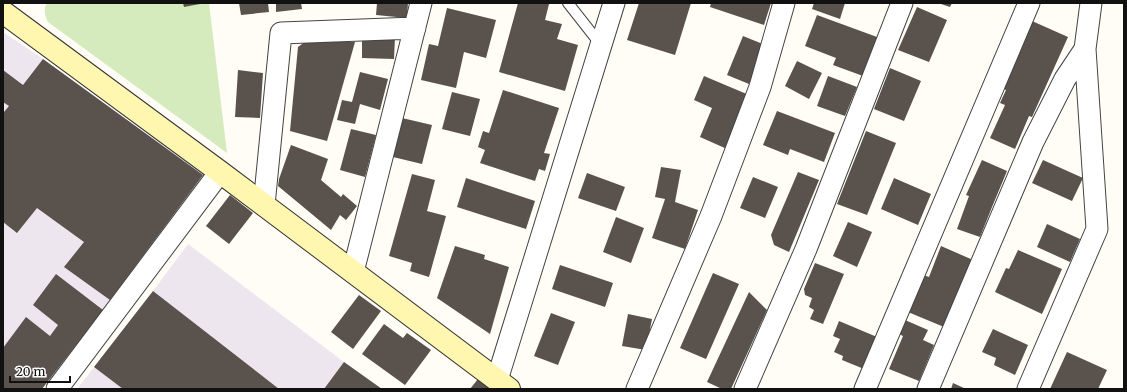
<svg xmlns="http://www.w3.org/2000/svg" width="1127" height="392" font-family="Merriweather,serif">
	<style>
		.industrial { fill: #eee6ef }
		.green { fill: #d5ebbd }
		.building { fill: #5a524d }
		.lines { fill: none; stroke-linecap: round; stroke-linejoin: round }
		.lane-casing { stroke: #444; stroke-width: 12 }
		.street-casing { stroke: #444; stroke-width: 23 }
		.secondary-casing { stroke: #333; stroke-width: 24 }
		.lane { stroke: #fff; stroke-width: 10 }
		.street { stroke: #fff; stroke-width: 21 }
		.secondary { stroke: #fff6b0; stroke-width: 22 }
	</style>
	<rect width="100%" height="100%" fill="#fffdf5"/>
	<path class="industrial" d="M 3,32 L 43,59 L 203,175 L 130,275 L 42,389 L 3,389 Z
		M 188,244 L 344,362 L 382,389 L 77,389 L 153,291 Z"/>
	<path class="green" d="M 47,3 L 209,3 L 227,153 L 48,22 C 45,16 43,10 47,3 Z"/>
	<path class="building" d="M 183,3 L 200,3 L 200,4 L 184,7 Z
		M 239,3 L 268,3 L 269,12 L 241,15 Z
		M 276,3 L 301,3 L 302,9 L 276,12 Z
		M 377,3 L 408,3 L 407,18 L 376,15 Z
		M 518,3 L 549,4 L 545,20 L 562,24 L 557,39 L 578,45 L 565,91 L 499,72 Z
		M 639,3 L 691,3 L 675,55 L 627,40 Z
		M 711,3 L 771,3 L 764,25 L 710,7 Z
		M 814,3 L 845,3 L 840,19 L 812,9 Z
		M 938,3 L 952,3 L 950,7 Z
		M 917,7 L 947,20 L 929,62 L 898,50 Z
		M 447,8 L 496,20 L 486,58 L 464,52 L 456,88 L 421,80 L 429,44 L 438,46 Z
		M 817,15 L 877,37 L 863,76 L 833,65 L 836,58 L 805,46 Z
		M 1032,21 L 1068,37 L 1032,117 L 1029,116 L 1015,149 L 990,138 L 1005,105 L 1000,103 L 1006,90 L 1002,88 Z
		M 362,36 L 395,37 L 394,59 L 362,58 Z
		M 743,36 L 765,45 L 749,84 L 727,75 Z
		M 306,41 L 355,42 L 327,141 L 290,131 L 298,47 Z
		M 43,59 L 203,175 L 110,300 L 64,267 L 84,242 L 37,208 L 17,233 L 3,222 L 3,111 L 4,112 L 9,106 L 3,102 L 3,70 L 23,85 Z
		M 797,61 L 822,73 L 809,99 L 785,86 Z
		M 890,68 L 921,81 L 904,121 L 874,109 Z
		M 238,70 L 263,73 L 260,118 L 235,117 Z
		M 360,72 L 388,79 L 380,110 L 360,104 L 355,124 L 337,120 L 342,100 L 352,102 Z
		M 704,76 L 749,95 L 727,149 L 700,137 L 712,108 L 694,100 Z
		M 828,76 L 857,87 L 845,116 L 817,106 Z
		M 503,90 L 559,108 L 544,153 L 550,154 L 545,171 L 539,169 L 535,181 L 480,163 L 485,150 L 478,147 L 483,131 L 489,133 Z
		M 452,92 L 480,99 L 470,136 L 442,129 Z
		M 777,111 L 835,133 L 824,162 L 790,149 L 788,155 L 763,145 Z
		M 402,118 L 432,125 L 422,164 L 393,157 Z
		M 351,129 L 376,135 L 365,177 L 340,170 Z
		M 866,131 L 896,143 L 867,215 L 837,204 Z
		M 291,145 L 328,159 L 321,180 L 341,197 L 343,194 L 357,206 L 346,220 L 340,215 L 331,230 L 278,186 L 279,179 Z
		M 982,160 L 1007,171 L 992,207 L 980,237 L 957,229 L 969,196 L 966,195 Z
		M 1043,160 L 1083,178 L 1072,201 L 1032,183 Z
		M 661,167 L 681,170 L 675,202 L 698,210 L 685,249 L 652,238 L 665,199 L 655,197 Z
		M 798,172 L 819,180 L 789,252 L 774,245 L 771,235 Z
		M 587,173 L 625,187 L 616,211 L 578,198 Z
		M 412,174 L 435,180 L 427,211 L 446,216 L 429,277 L 410,271 L 412,263 L 389,256 Z
		M 753,177 L 778,187 L 765,218 L 740,208 Z
		M 466,178 L 535,201 L 526,229 L 457,207 Z
		M 894,178 L 931,194 L 918,225 L 881,209 Z
		M 230,195 L 253,213 L 229,244 L 206,226 Z
		M 616,217 L 644,228 L 631,263 L 603,252 Z
		M 848,222 L 872,232 L 857,267 L 833,256 Z
		M 1047,224 L 1080,239 L 1070,262 L 1037,247 Z
		M 455,246 L 485,255 L 484,259 L 509,267 L 490,334 L 437,298 Z
		M 941,246 L 973,260 L 944,327 L 908,312 L 923,275 L 929,277 Z
		M 1018,250 L 1062,269 L 1042,314 L 995,292 L 1006,268 L 1009,269 Z
		M 815,263 L 844,274 L 823,324 L 810,319 L 814,310 L 809,307 L 812,298 L 805,295 L 804,289 Z
		M 560,265 L 613,283 L 605,307 L 552,289 Z
		M 713,273 L 739,284 L 706,359 L 680,348 Z
		M 56,274 L 103,310 L 42,389 L 3,389 L 3,348 L 26,317 L 50,336 L 58,325 L 33,305 Z
		M 153,291 L 279,389 L 123,389 L 94,367 Z
		M 749,292 L 767,310 L 731,389 L 722,389 L 707,382 Z
		M 359,295 L 381,311 L 353,349 L 331,332 Z
		M 551,313 L 575,322 L 558,365 L 534,356 Z
		M 628,314 L 652,319 L 646,350 L 622,346 Z
		M 905,320 L 928,330 L 923,340 L 934,345 L 919,381 L 889,369 L 903,336 L 899,334 Z
		M 839,321 L 877,337 L 864,369 L 842,360 L 843,356 L 834,352 L 840,339 L 833,336 Z
		M 384,324 L 403,338 L 407,333 L 431,350 L 405,385 L 362,354 Z
		M 993,329 L 1028,345 L 1015,375 L 994,365 L 996,358 L 982,352 Z
		M 1067,352 L 1107,370 L 1098,389 L 1050,389 Z
		M 344,362 L 382,389 L 324,389 Z
		M 478,379 L 491,389 L 470,389 Z
		M 953,383 L 966,389 L 951,389 Z"/>
	<g class="lines">
		<defs>
			<path id="lane" d="M 568,3 L 601,45"/>
			<path id="street" d="M 264,205 L 281,33 L 415,28
				M 353,272 L 421,3
				M 497,380 L 614,3
				M 57,389 L 220,172
				M 637,389 L 711,216 L 760,87 L 784,3
				M 745,389 L 806,249 L 902,3
				M 865,389 L 1029,3
				M 928,389 L 1033,142 L 1065,79 L 1085,49
				M 1028,389 L 1097,229 L 1085,49 L 1091,3"/>
			<path id="secondary" d="M 3,12 L 220,172 L 509,389"/>
		</defs>
		<use href="#lane" class="lane-casing"/>
		<use href="#street" class="street-casing"/>
		<use href="#secondary" class="secondary-casing"/>
		<use href="#lane" class="lane"/>
		<use href="#street" class="street"/>
		<use href="#secondary" class="secondary"/>
	</g>
	<rect width="1127" height="392" fill="none" stroke="#111111" stroke-width="8"/>
	<path d="M10 376v6h60v-6" fill="none" stroke="#111111" stroke-width="2"/>
	<text x="16" y="376" font-size="12" fill="#111111" stroke="#ffffff" stroke-width="3" paint-order="stroke">20 m</text>
</svg>
